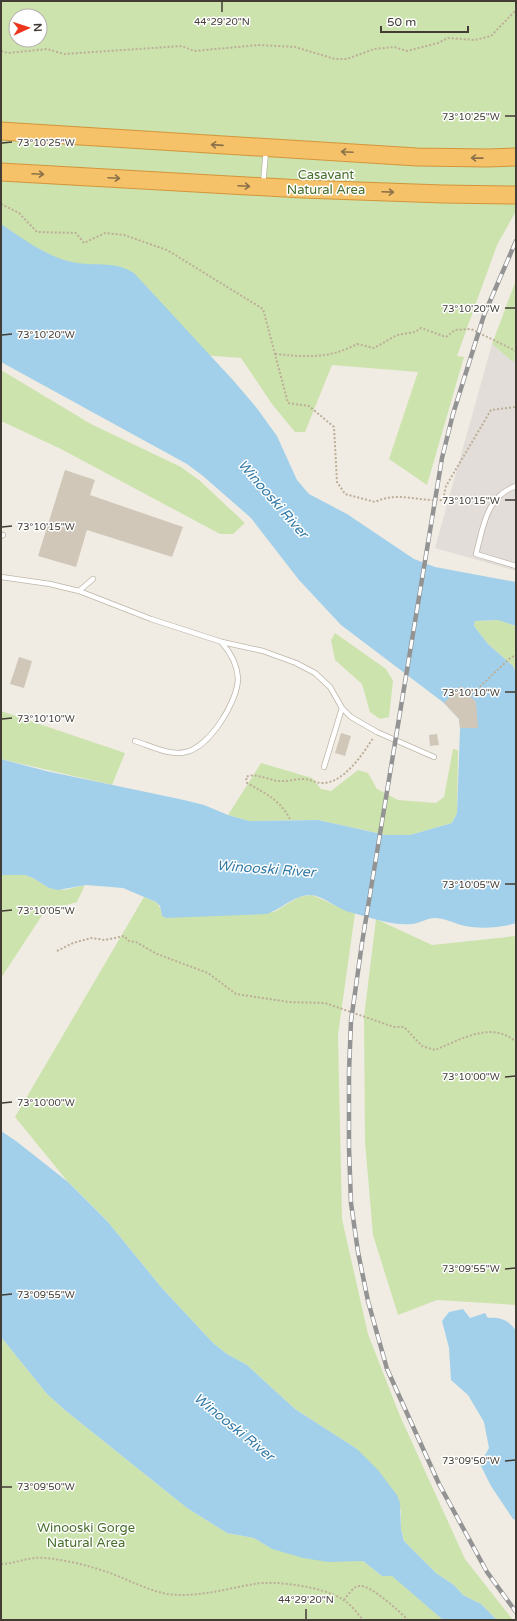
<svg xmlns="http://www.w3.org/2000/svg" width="517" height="1621" font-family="'Varela Round',sans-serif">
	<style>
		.industrial { fill: #e2ddd8 }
		.green { fill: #cde3ad; fill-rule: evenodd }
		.water { fill: #a2d0eb }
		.building { fill: #d1c7b9 }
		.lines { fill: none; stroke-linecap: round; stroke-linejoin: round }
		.lane-casing { stroke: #beb6a9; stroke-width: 6 }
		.highway-casing { stroke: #d3953a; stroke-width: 19 }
		.path { stroke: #bcae98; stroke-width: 2; stroke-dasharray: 2 2; stroke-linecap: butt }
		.lane { stroke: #fff; stroke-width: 4.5 }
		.highway { stroke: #f5c169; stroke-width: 17 }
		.rail-casing { stroke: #939393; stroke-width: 4.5 }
		.rail { stroke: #fff; stroke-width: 3; stroke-dasharray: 9; stroke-linecap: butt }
		.oneway { stroke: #8a7149 }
		.ticks { fill: none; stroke: #423c34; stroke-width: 1.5 }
		.labels { text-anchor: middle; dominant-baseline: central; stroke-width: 3; stroke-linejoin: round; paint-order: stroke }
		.park-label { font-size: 13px; fill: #486f2b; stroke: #fff }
		.water-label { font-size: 14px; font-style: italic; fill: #347ba6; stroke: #fff }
		.ticks-label { font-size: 10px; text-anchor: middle; fill: #423c34; stroke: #fff; stroke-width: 3; stroke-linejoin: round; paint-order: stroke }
	</style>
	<rect width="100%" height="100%" fill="#f0ece3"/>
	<path class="industrial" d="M 492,344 L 513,361 L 516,355 L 516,571 L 435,548 Z"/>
	<path class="green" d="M 1,1 L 516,1 L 516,211 L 497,245 L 457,356 L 464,357 L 427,485 L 389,459 L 418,372 L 332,365 L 305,432 L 295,432 L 272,404 L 241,358 L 174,353 L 1,275 ZM 16,16 L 40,16 L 40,40 L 16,40 Z
		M 516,280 L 516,355 L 513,362 L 492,344 Z
		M 1,370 L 91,424 L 181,467 L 199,480 L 245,523 L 233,534 L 220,534 L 61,449 L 1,421 Z
		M 499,620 L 516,626 L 516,672 L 513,666 L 488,644 L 474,626 L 475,621 Z
		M 335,633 L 386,669 L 393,681 L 389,717 L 380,719 L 370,712 L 362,684 L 335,660 L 331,640 Z
		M 1,711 L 125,753 L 112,785 L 1,759 Z
		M 453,749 L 458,750 L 457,813 L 452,823 L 410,835 L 386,835 L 318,820 L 249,821 L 228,815 L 261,763 L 312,778 L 321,789 L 331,791 L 358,770 L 368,773 L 377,789 L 398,800 L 436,803 L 444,797 Z
		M 12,874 L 25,875 L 33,878 L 49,888 L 65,890 L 85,885 L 77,902 L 45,911 L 1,978 L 1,875 Z
		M 311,895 C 326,900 339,909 355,913 L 338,1035 L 342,1219 L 368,1334 L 400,1416 L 465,1559 L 513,1620 L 497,1620 L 481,1604 L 463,1595 L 454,1585 L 436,1573 L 404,1541 L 401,1529 L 401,1510 L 357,1449 L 295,1409 L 247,1365 L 227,1354 L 213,1343 L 161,1287 L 108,1222 L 68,1182 L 15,1117 L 144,897 C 156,902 160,902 162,916 L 274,912 L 299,897 Z
		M 376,919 L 432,945 L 516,936 L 516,1305 L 437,1300 L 398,1315 L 373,1235 L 365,1142 L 364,1017 Z
		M 1,1337 L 47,1394 L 66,1411 L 187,1508 L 227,1533 L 254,1538 L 272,1549 L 351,1560 L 363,1561 L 382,1576 L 392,1575 L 443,1620 L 1,1620 Z"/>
	<path class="water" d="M 1,224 C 25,240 48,258 77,263 C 98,266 115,261 134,273 L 232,379 L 256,407 L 277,436 L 297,480 L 309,494 L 347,514 L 414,559 L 435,567 L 516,582 L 516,626 L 498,620 L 475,621 L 474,626 L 488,644 L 513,666 L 516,672 L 516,923 C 500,928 481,929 465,926 C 455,924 445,918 435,918 C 427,918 420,923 412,924 C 391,926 369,917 349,912 C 336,908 324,896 310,895 C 294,895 281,910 266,914 L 166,918 L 162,916 L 160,906 L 156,902 L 123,888 L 86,885 L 58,890 L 49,888 L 33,878 L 25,875 L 1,875 L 1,759 L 46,771 L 184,800 L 204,805 L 228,815 L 249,821 L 318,820 L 386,835 L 410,835 L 452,823 L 457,813 L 460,728 L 459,719 L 444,703 L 341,625 L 299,580 L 251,518 L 203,476 L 187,464 L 1,362 Z
		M 1,1131 L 16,1141 L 68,1182 L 108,1222 L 161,1287 L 213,1343 L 227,1354 L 247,1365 L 295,1409 L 357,1449 L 378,1470 L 397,1495 L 400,1503 L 401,1529 L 404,1541 L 436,1573 L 454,1585 L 463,1595 L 481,1604 L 497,1620 L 443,1620 L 392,1576 L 382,1576 L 363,1561 L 328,1562 L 303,1558 L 272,1549 L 254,1538 L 227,1533 L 187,1508 L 66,1411 L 47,1394 L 1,1337 Z
		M 463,1309 L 470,1318 L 485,1313 L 488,1318 C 500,1317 509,1320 516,1331 L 516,1520 L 513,1519 L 491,1486 L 480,1464 L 489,1448 L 484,1422 L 468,1395 L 451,1380 L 449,1348 L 442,1321 L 449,1312 Z"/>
	<path class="building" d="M 65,470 L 95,480 L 90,495 L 183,527 L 172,557 L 87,530 L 76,567 L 38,556 Z
		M 19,657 L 32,661 L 24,688 L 10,684 Z
		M 461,686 L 476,702 L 478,728 L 460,728 L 459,719 L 444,703 Z
		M 341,733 L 351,736 L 345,756 L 335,753 Z
		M 437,734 L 439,745 L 430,746 L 429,735 Z"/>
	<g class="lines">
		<defs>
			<path id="lane" d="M 263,185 L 266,150
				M 516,486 C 486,496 483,528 476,554 L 516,566
				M 1,536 L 3,535
				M 1,577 L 50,584 L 79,591 L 151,619 L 222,642 L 263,651 L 296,663 L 315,673 L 330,687 L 342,708 L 351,717 L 377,732 L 434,757
				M 79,591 L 93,579
				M 135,741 C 151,746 169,756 186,752 C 209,747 238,702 238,678 C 237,664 231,653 222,643
				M 324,767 L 342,708"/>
			<path id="highway" d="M 1,131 L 417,157 L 487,158 L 516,157
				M 1,172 L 302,189 L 443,194 L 516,195"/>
		</defs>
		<use href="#lane" class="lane-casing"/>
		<use href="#highway" class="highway-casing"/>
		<path class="path" d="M 1,51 L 8,53 L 47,49 L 64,54 L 182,46 L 194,51 L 259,45 L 295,47 L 335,59 L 347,59 L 374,49 L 394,47 L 407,51 L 438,43 L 448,38 L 475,40 L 491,36 L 516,10
			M 1,204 L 19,213 L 37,232 L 76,233 L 84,243 L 105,233 L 124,235 L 167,250 L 263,309 L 288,403 L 309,406 L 334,427 L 337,482 L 345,494 L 375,502 C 397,491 420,502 443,500 L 446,486 L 491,410 L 516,407
			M 275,354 C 306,357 329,359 357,344 L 374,348 L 397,335 L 415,332 L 421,328 L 446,337 L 455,330 L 471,329 L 516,351
			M 471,695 L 509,659 L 516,655
			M 290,819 C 279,799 266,794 247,783 L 246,777 C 253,773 265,778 273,780 C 284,783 293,779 304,779 C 310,779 315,783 322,783 C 343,784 363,754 373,738
			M 57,951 L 73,943 L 91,938 L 105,940 L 124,936 L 129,941 L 136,942 L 157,954 L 208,973 L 236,994 L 289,1002 L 325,1003 L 394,1027 L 404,1027 L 422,1046 L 435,1050 C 460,1040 492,1020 516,1042
			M 1,1564 C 16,1564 28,1556 45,1558 C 67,1560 90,1566 110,1573 C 129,1580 147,1590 167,1594 C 197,1598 225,1589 254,1584 C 276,1580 323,1587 342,1599 C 350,1603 357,1613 363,1620
			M 344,1600 C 348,1595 353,1586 360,1586 C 371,1585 400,1612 408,1620"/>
		<use href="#lane" class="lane"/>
		<use href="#highway" class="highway"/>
		<defs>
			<path id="rail" d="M 516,241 L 484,315 L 453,414 L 442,458 L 362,943 L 351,1021 L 349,1072 L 349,1148 L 351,1203 L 358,1252 L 368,1301 L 387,1369 L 439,1484 L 487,1572 L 516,1612"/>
		</defs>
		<use href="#rail" class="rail-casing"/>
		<use href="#rail" class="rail"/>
	</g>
	<defs><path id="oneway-shaft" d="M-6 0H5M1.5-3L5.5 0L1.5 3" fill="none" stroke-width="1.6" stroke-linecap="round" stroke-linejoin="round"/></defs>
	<g class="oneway">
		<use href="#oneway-shaft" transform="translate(217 145) rotate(-176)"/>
		<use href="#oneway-shaft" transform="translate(347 152) rotate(-177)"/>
		<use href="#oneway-shaft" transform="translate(477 158) rotate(-179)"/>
		<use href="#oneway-shaft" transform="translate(38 174) rotate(3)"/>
		<use href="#oneway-shaft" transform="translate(114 178) rotate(3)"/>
		<use href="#oneway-shaft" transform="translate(244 186) rotate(3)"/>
		<use href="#oneway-shaft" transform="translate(388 192) rotate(2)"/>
	</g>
	<path class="ticks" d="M 222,2 L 222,12M 505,116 L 515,116M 2,143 L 12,142M 505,308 L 515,308M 2,335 L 12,334M 505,500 L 515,500M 2,527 L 12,526M 505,692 L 515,692M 2,719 L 12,718M 505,884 L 515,884M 2,911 L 12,910M 505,1077 L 515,1076M 2,1103 L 12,1102M 505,1269 L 515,1268M 2,1295 L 12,1294M 505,1461 L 515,1460M 2,1487 L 12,1487M 306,1609 L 306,1619"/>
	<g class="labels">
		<g class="park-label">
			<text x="326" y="175">Casavant<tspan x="326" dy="15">Natural Area</tspan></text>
			<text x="86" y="1528">Winooski Gorge<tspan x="86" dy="15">Natural Area</tspan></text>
		</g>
		<g class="water-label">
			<text transform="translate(273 499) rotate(49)">Winooski River</text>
			<text transform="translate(266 869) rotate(4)">Winooski River</text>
			<text transform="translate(234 1427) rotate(39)">Winooski River</text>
		</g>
	</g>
	<g class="ticks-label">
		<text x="222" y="25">44°29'20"N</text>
		<text x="471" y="120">73°10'25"W</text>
		<text x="46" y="146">73°10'25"W</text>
		<text x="471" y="312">73°10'20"W</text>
		<text x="46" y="338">73°10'20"W</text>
		<text x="471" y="504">73°10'15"W</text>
		<text x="46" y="530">73°10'15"W</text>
		<text x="471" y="696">73°10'10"W</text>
		<text x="46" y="722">73°10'10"W</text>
		<text x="471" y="888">73°10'05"W</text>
		<text x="46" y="914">73°10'05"W</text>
		<text x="471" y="1080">73°10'00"W</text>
		<text x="46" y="1106">73°10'00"W</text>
		<text x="471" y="1272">73°09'55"W</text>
		<text x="46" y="1298">73°09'55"W</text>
		<text x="471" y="1464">73°09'50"W</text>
		<text x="46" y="1490">73°09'50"W</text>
		<text x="306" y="1603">44°29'20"N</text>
	</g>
	<rect width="517" height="1621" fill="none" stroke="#423c34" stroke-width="4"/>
	<g transform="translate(28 28) rotate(87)"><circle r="19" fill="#ffffff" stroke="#b3b1ae"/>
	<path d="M0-3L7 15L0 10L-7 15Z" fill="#ed341d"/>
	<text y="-6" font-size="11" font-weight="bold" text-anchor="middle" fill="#423c34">N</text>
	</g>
	<path d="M381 26v6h87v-6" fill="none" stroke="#423c34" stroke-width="2"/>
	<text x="387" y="26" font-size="12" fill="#423c34" stroke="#ffffff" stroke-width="3" paint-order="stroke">50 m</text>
</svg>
